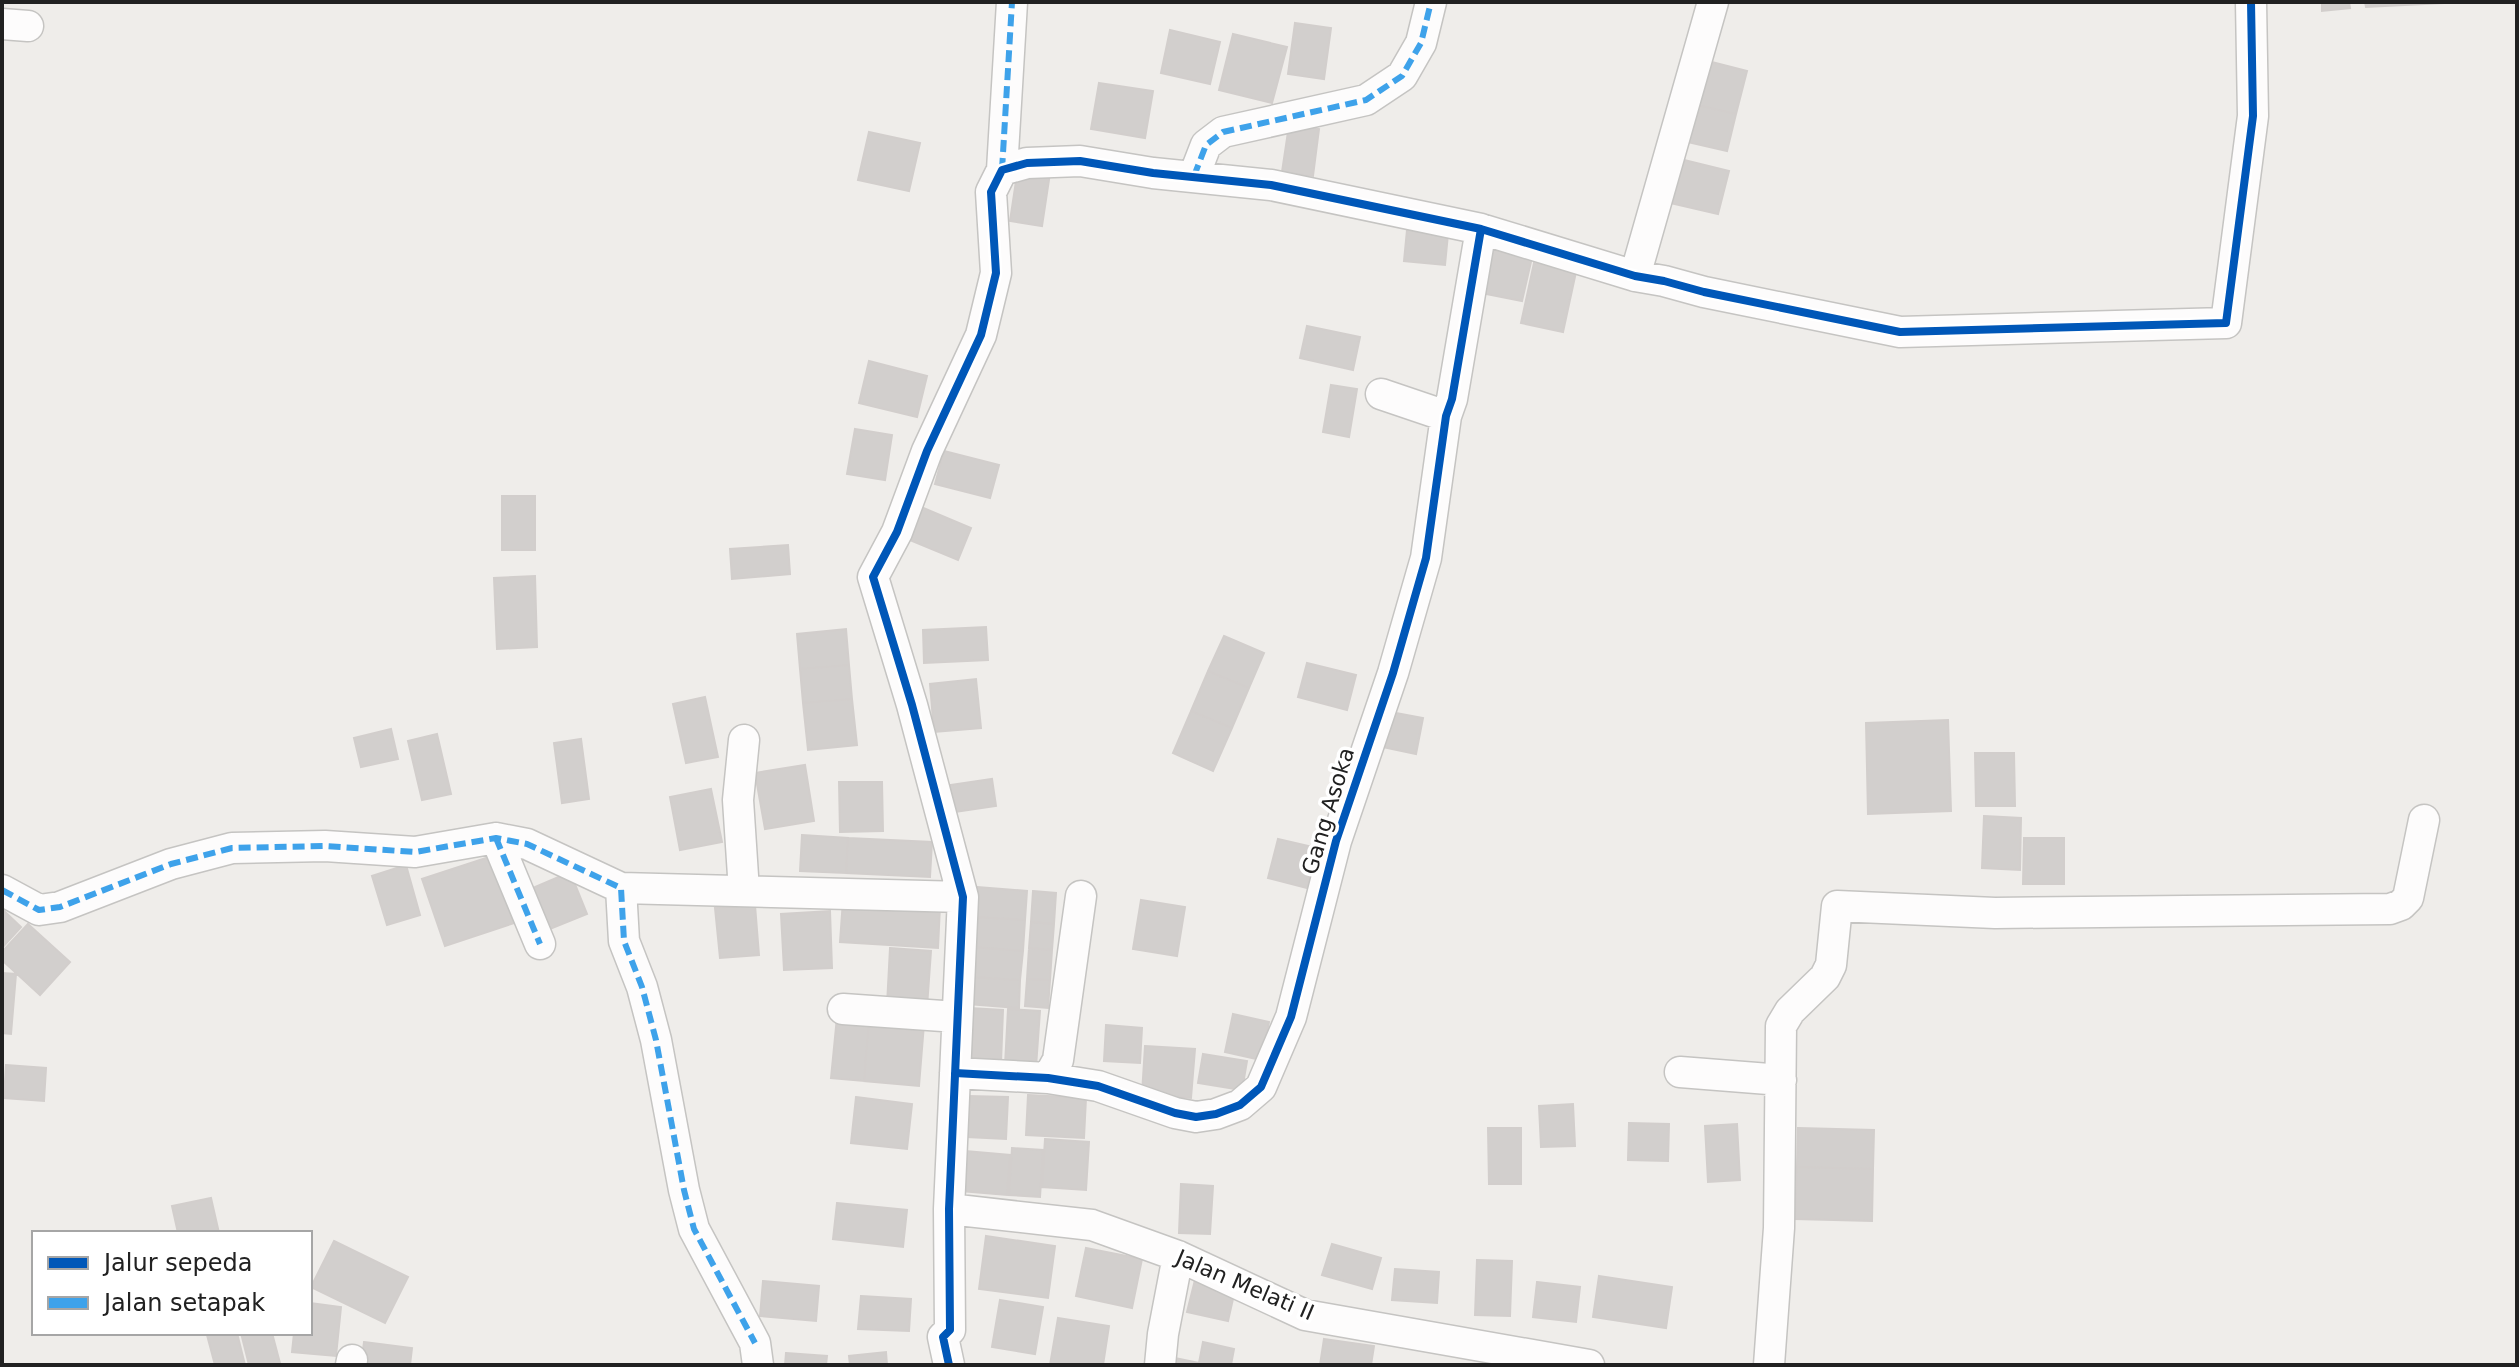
<svg xmlns="http://www.w3.org/2000/svg" width="2519" height="1367" font-family="'DejaVu Sans',sans-serif">
	<style>
		.building { fill: #d2cfcd; stroke: #d2cecc; stroke-width: 2 }
		.lines { fill: none; stroke-linecap: round; stroke-linejoin: round }
		.minor-casing { stroke: #c5c4c2; stroke-width: 33 }
		.minor { stroke: #fdfcfc; stroke-width: 30 }
		.quiet { stroke: #3ea2ea; stroke-width: 6; stroke-dasharray: 12 6; stroke-linecap: butt }
		.cycleway-casing { stroke: #fff; stroke-width: 13 }
		.cycleway { stroke: #0057b8; stroke-width: 8 }
		.labels { text-anchor: middle; dominant-baseline: central; stroke-width: 7; stroke-linejoin: round; paint-order: stroke }
		.street-label { font-size: 22px; fill: #212121; stroke: #fff }
	</style>
	<rect width="100%" height="100%" fill="#efedea"/>
	<path class="building" d="M 2322,2 L 2349,2 L 2350,8 L 2322,11 Z
		M 2365,2 L 2464,2 L 2366,7 Z
		M 1295,23 L 1331,28 L 1324,79 L 1288,74 Z
		M 1170,30 L 1220,42 L 1210,84 L 1161,73 Z
		M 1233,34 L 1287,47 L 1272,103 L 1219,90 Z
		M 1700,59 L 1747,71 L 1736,114 L 1689,103 Z
		M 1099,83 L 1153,91 L 1145,138 L 1091,129 Z
		M 1689,103 L 1736,114 L 1727,151 L 1679,140 Z
		M 1289,125 L 1319,129 L 1313,176 L 1282,172 Z
		M 869,132 L 920,143 L 909,191 L 858,180 Z
		M 1676,158 L 1729,171 L 1718,214 L 1666,202 Z
		M 1018,168 L 1050,173 L 1042,226 L 1010,221 Z
		M 1407,230 L 1448,234 L 1445,265 L 1404,261 Z
		M 1487,243 L 1533,253 L 1522,301 L 1476,292 Z
		M 1534,263 L 1576,272 L 1563,332 L 1521,323 Z
		M 1307,326 L 1360,337 L 1353,370 L 1300,358 Z
		M 869,361 L 927,376 L 917,417 L 859,403 Z
		M 1331,385 L 1357,389 L 1349,437 L 1323,432 Z
		M 855,429 L 892,435 L 885,480 L 847,474 Z
		M 944,451 L 999,465 L 990,498 L 935,484 Z
		M 502,496 L 535,496 L 535,550 L 502,550 Z
		M 914,504 L 971,528 L 958,560 L 900,536 Z
		M 788,545 L 790,574 L 732,579 L 730,549 Z
		M 535,576 L 537,647 L 497,649 L 494,578 Z
		M 986,627 L 988,660 L 924,663 L 923,630 Z
		M 846,629 L 849,665 L 800,669 L 797,634 Z
		M 1224,636 L 1264,653 L 1249,688 L 1208,671 Z
		M 1307,663 L 1356,675 L 1347,710 L 1298,697 Z
		M 849,665 L 852,699 L 803,703 L 800,669 Z
		M 1208,671 L 1249,688 L 1232,728 L 1191,711 Z
		M 976,679 L 981,728 L 934,732 L 930,684 Z
		M 705,697 L 718,757 L 686,763 L 673,704 Z
		M 852,699 L 857,745 L 808,750 L 803,703 Z
		M 1380,710 L 1423,718 L 1416,754 L 1373,745 Z
		M 1191,711 L 1232,728 L 1213,771 L 1173,753 Z
		M 1948,720 L 1951,811 L 1868,814 L 1866,723 Z
		M 391,729 L 398,759 L 361,767 L 354,738 Z
		M 437,734 L 451,794 L 422,800 L 408,741 Z
		M 581,739 L 589,799 L 562,803 L 554,743 Z
		M 1975,753 L 2014,753 L 2015,806 L 1976,806 Z
		M 805,765 L 814,821 L 765,829 L 755,773 Z
		M 992,779 L 996,806 L 954,812 L 950,785 Z
		M 839,782 L 882,782 L 883,831 L 840,832 Z
		M 711,789 L 722,842 L 680,850 L 670,797 Z
		M 1984,816 L 2021,818 L 2020,870 L 1982,868 Z
		M 802,835 L 848,838 L 846,873 L 800,871 Z
		M 848,838 L 932,842 L 930,877 L 846,873 Z
		M 2024,838 L 2064,838 L 2064,884 L 2023,884 Z
		M 1278,839 L 1317,848 L 1307,888 L 1268,878 Z
		M 492,856 L 514,923 L 445,946 L 422,879 Z
		M 406,865 L 420,915 L 387,925 L 372,876 Z
		M 570,872 L 587,914 L 545,931 L 528,890 Z
		M 977,887 L 1027,891 L 1025,920 L 974,917 Z
		M 1033,891 L 1056,893 L 1054,924 L 1031,922 Z
		M 843,900 L 940,906 L 938,948 L 840,942 Z
		M 1141,900 L 1185,907 L 1177,956 L 1133,949 Z
		M 755,905 L 759,955 L 720,958 L 715,908 Z
		M 2,909 L 21,927 L 2,948 Z
		M 830,911 L 832,968 L 784,970 L 781,914 Z
		M 974,917 L 1025,920 L 1023,951 L 972,947 Z
		M 1031,922 L 1054,924 L 1052,950 L 1029,948 Z
		M 28,924 L 70,962 L 40,995 L 2,960 L 2,952 Z
		M 972,947 L 1023,951 L 1020,980 L 970,977 Z
		M 890,948 L 931,951 L 927,1007 L 887,1005 Z
		M 1029,948 L 1052,950 L 1050,980 L 1027,979 Z
		M 2,973 L 16,974 L 11,1034 L 2,1033 Z
		M 970,977 L 1020,980 L 1019,1008 L 968,1004 Z
		M 1027,979 L 1050,980 L 1048,1008 L 1025,1006 Z
		M 969,1008 L 1003,1010 L 1001,1063 L 967,1062 Z
		M 1008,1009 L 1040,1011 L 1036,1067 L 1005,1065 Z
		M 1233,1014 L 1269,1022 L 1261,1060 L 1225,1052 Z
		M 837,1017 L 869,1020 L 864,1081 L 831,1078 Z
		M 869,1020 L 924,1024 L 919,1086 L 864,1081 Z
		M 1106,1025 L 1142,1028 L 1140,1063 L 1104,1061 Z
		M 1145,1046 L 1195,1049 L 1191,1098 L 1142,1094 Z
		M 1203,1054 L 1247,1061 L 1242,1090 L 1198,1083 Z
		M 6,1065 L 46,1068 L 44,1101 L 4,1098 Z
		M 1028,1095 L 1086,1098 L 1084,1138 L 1026,1135 Z
		M 968,1096 L 1008,1097 L 1006,1139 L 967,1137 Z
		M 856,1097 L 912,1104 L 907,1149 L 851,1143 Z
		M 1573,1104 L 1575,1146 L 1541,1147 L 1539,1106 Z
		M 1629,1123 L 1669,1124 L 1668,1161 L 1628,1160 Z
		M 1737,1124 L 1740,1180 L 1708,1182 L 1705,1126 Z
		M 1488,1128 L 1521,1128 L 1521,1184 L 1489,1184 Z
		M 1798,1128 L 1874,1130 L 1873,1169 L 1797,1167 Z
		M 1045,1139 L 1089,1142 L 1086,1190 L 1042,1187 Z
		M 1012,1148 L 1043,1150 L 1040,1197 L 1009,1195 Z
		M 965,1151 L 1010,1155 L 1007,1195 L 961,1191 Z
		M 1797,1167 L 1873,1169 L 1872,1221 L 1795,1219 Z
		M 1181,1184 L 1213,1186 L 1210,1234 L 1179,1233 Z
		M 211,1198 L 219,1233 L 178,1233 L 172,1206 Z
		M 837,1203 L 907,1210 L 903,1247 L 833,1239 Z
		M 986,1236 L 1055,1246 L 1048,1298 L 979,1289 Z
		M 334,1241 L 408,1277 L 385,1323 L 311,1287 Z
		M 1332,1244 L 1381,1258 L 1372,1289 L 1322,1275 Z
		M 1086,1248 L 1142,1259 L 1132,1308 L 1076,1296 Z
		M 1477,1260 L 1512,1261 L 1510,1316 L 1475,1315 Z
		M 1395,1269 L 1439,1272 L 1437,1303 L 1392,1300 Z
		M 1599,1276 L 1672,1287 L 1666,1328 L 1593,1317 Z
		M 1195,1280 L 1235,1290 L 1228,1321 L 1187,1312 Z
		M 763,1281 L 819,1286 L 816,1321 L 760,1316 Z
		M 1537,1282 L 1580,1287 L 1576,1322 L 1533,1317 Z
		M 861,1296 L 911,1299 L 909,1331 L 858,1329 Z
		M 1000,1300 L 1043,1307 L 1035,1354 L 992,1347 Z
		M 310,1303 L 341,1307 L 336,1356 L 292,1352 L 294,1333 L 310,1333 Z
		M 1058,1318 L 1109,1326 L 1103,1365 L 1050,1365 Z
		M 215,1333 L 237,1333 L 245,1365 L 215,1365 L 207,1335 Z
		M 241,1333 L 272,1333 L 280,1363 L 249,1365 Z
		M 1324,1339 L 1374,1346 L 1371,1365 L 1320,1365 Z
		M 364,1342 L 412,1348 L 410,1365 L 361,1365 Z
		M 1203,1342 L 1234,1349 L 1231,1365 L 1169,1365 L 1170,1357 L 1199,1363 Z
		M 886,1352 L 887,1365 L 850,1365 L 849,1356 Z
		M 786,1353 L 827,1356 L 826,1365 L 785,1365 Z"/>
	<g class="lines">
		<defs>
			<path id="minor" d="M 2,24 L 28,26
				M 1002,170 L 1012,2
				M 1194,176 L 1206,145 L 1223,132 L 1366,100 L 1402,76 L 1421,43 L 1431,2
				M 1635,276 L 1713,2
				M 1381,394 L 1446,416
				M 496,838 L 540,944
				M 621,888 L 624,941 L 642,987 L 656,1040 L 684,1190 L 694,1229 L 755,1343 L 758,1365
				M 2,890 L 39,910 L 60,907 L 171,864 L 232,848 L 325,846 L 415,852 L 496,838 L 527,844 L 621,888 L 963,897
				M 744,891 L 738,800 L 744,740
				M 843,1009 L 957,1017
				M 1680,1072 L 1781,1080
				M 955,1073 L 1048,1078 L 1098,1086 L 1175,1113 L 1196,1117 L 1216,1114 L 1240,1105 L 1261,1087 L 1291,1017 L 1336,841 L 1393,673 L 1426,558 L 1446,416 L 1452,399 L 1481,229
				M 1048,1078 L 1058,1060 L 1081,896
				M 949,1209 L 1092,1225 L 1178,1256 L 1305,1315 L 1589,1365
				M 351,1365 L 352,1360
				M 949,1365 L 943,1337 L 950,1330 L 949,1209 L 963,897 L 912,705 L 873,577 L 897,532 L 927,451 L 981,335 L 996,273 L 991,192 L 1002,170 L 1027,163 L 1080,161 L 1153,173 L 1271,185 L 1481,229 L 1635,276 L 1664,281 L 1704,292 L 1900,332 L 2226,323 L 2253,116 L 2251,2
				M 1160,1365 L 1163,1334 L 1178,1256
				M 1769,1365 L 1779,1228 L 1781,1026 L 1790,1011 L 1825,977 L 1831,965 L 1837,906 L 1995,913 L 2390,909 L 2401,905 L 2408,898 L 2424,820"/>
		</defs>
		<use href="#minor" class="minor-casing"/>
		<use href="#minor" class="minor"/>
		<path class="quiet" d="M 1002,170 L 1012,2
			M 1194,176 L 1206,145 L 1223,132 L 1366,100 L 1402,76 L 1421,43 L 1431,2
			M 496,838 L 540,944
			M 2,890 L 39,910 L 60,907 L 171,864 L 232,848 L 325,846 L 415,852 L 496,838 L 527,844 L 621,888 L 624,941 L 642,987 L 656,1040 L 684,1190 L 694,1229 L 755,1343"/>
		<defs>
			<path id="cycleway" d="M 955,1073 L 1048,1078 L 1098,1086 L 1175,1113 L 1196,1117 L 1216,1114 L 1240,1105 L 1261,1087 L 1291,1017 L 1336,841 L 1393,673 L 1426,558 L 1446,416 L 1452,399 L 1481,229
				M 949,1365 L 943,1337 L 950,1330 L 949,1209 L 963,897 L 912,705 L 873,577 L 897,532 L 927,451 L 981,335 L 996,273 L 991,192 L 1002,170 L 1027,163 L 1080,161 L 1153,173 L 1271,185 L 1481,229 L 1635,276 L 1664,281 L 1704,292 L 1900,332 L 2226,323 L 2253,116 L 2251,2"/>
		</defs>
		<use href="#cycleway" class="cycleway-casing"/>
		<use href="#cycleway" class="cycleway"/>
	</g>
	<g class="labels">
		<g class="street-label">
			<text transform="translate(1328 811) rotate(-73)">Gang Asoka</text>
			<text transform="translate(1245 1285) rotate(23)">Jalan Melati II</text>
		</g>
	</g>
	<rect width="2519" height="1367" fill="none" stroke="#212121" stroke-width="8"/>
	<rect x="32" y="1231" width="280" height="104" fill="#ffffff" stroke="#a6a6a6" stroke-width="2"/>
	<rect x="48" y="1257" width="40" height="12" fill="#0057b8" stroke="#a6a6a6" stroke-width="2"/>
	<text x="104" y="1271" font-size="24" fill="#212121">Jalur sepeda</text>
	<rect x="48" y="1297" width="40" height="12" fill="#3ea2ea" stroke="#a6a6a6" stroke-width="2"/>
	<text x="104" y="1311" font-size="24" fill="#212121">Jalan setapak</text>
</svg>
